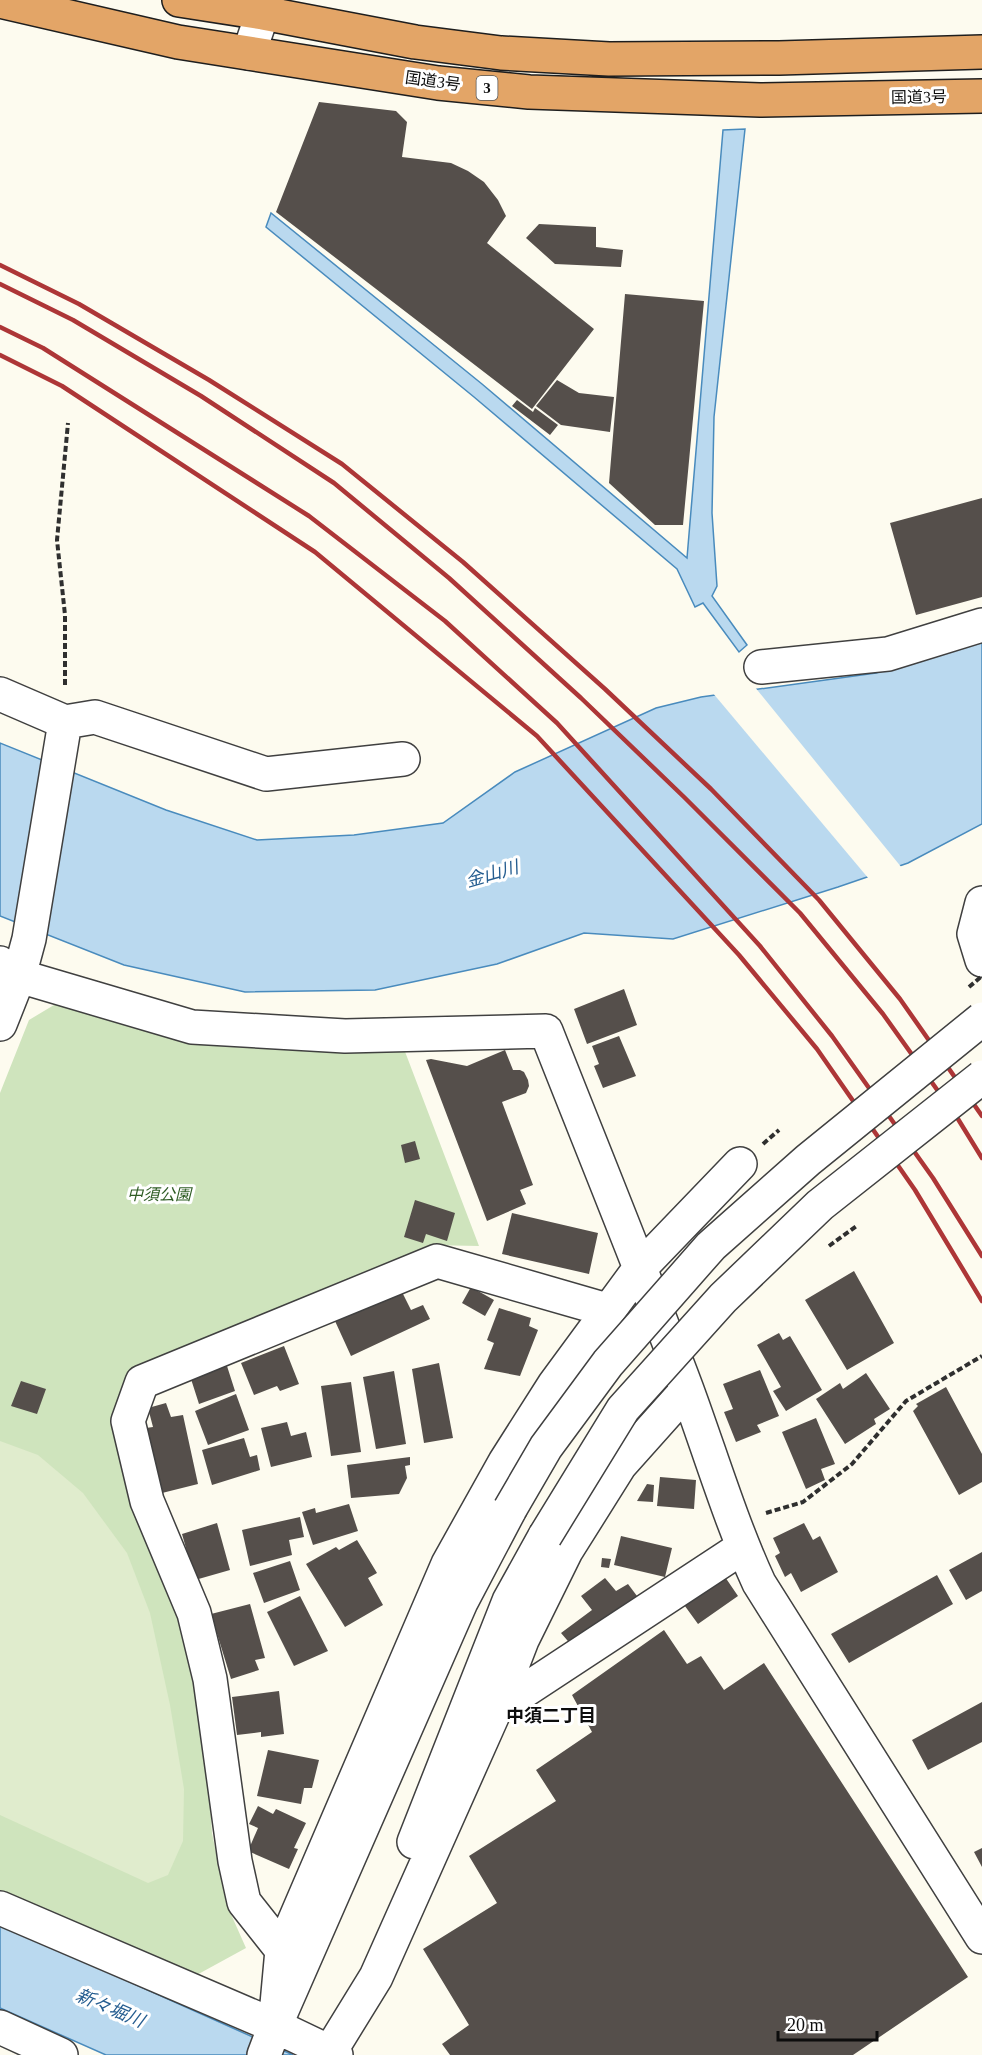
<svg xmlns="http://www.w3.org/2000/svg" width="982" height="2055" font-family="'Times New Roman','Noto Sans JP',serif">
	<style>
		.green { fill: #cfe4bd }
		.pitch { fill: #e0eccd }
		.water { fill: #bad9ef; stroke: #498bbd; stroke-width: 1.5 }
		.pier { fill: #fdfbef }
		.building { fill: #554f4b }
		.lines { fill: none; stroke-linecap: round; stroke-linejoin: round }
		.minor-casing { stroke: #404040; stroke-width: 36 }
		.highway-casing { stroke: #1e1e1e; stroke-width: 36 }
		.path { stroke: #2f2f2f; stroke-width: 4; stroke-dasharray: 6 3; stroke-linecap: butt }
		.minor { stroke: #fff; stroke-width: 33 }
		.highway { stroke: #e3a567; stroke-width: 33 }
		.rail { stroke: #ad3637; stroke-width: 4.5 }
		.minor-bridge-casing { stroke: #404040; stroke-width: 36; stroke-linecap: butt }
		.path-bridge { stroke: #2f2f2f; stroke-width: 4; stroke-dasharray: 6 3; stroke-linecap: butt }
		.minor-bridge { stroke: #fff; stroke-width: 33 }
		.labels { text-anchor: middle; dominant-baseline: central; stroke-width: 6; stroke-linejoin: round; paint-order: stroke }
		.shield { fill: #fff; stroke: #565656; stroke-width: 1.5 }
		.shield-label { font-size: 15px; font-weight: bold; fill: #0d0d0d }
		.street-label { font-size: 16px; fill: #0d0d0d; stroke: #fff }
		.park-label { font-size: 16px; font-style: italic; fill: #2f5d25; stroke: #fff }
		.water-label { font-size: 18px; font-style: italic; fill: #255d90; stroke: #fff }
		.neighbourhood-label { font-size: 18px; font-weight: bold; fill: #0d0d0d; stroke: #fff }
	</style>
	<rect width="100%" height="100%" fill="#fdfbef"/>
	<path class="green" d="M 64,999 L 404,1049 L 479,1246 L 429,1245 L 128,1383 L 200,1647 L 212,1833 L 226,1903 L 246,1948 L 193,1977 L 0,1890 L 0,1093 L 29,1020 Z"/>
	<path class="pitch" d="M 0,1441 L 38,1455 L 83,1493 L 127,1553 L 150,1613 L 170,1705 L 184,1789 L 183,1841 L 168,1875 L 148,1883 L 0,1815 Z"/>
	<path class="water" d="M 745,129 L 714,417 L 712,513 L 717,586 L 712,596 L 747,645 L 739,652 L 703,603 L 695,607 L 677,569 L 474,397 L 266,227 L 271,213 L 482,384 L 687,558 L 723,130 Z
		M 982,641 L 982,824 L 908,863 L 838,887 L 673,939 L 584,933 L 497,964 L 375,990 L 245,992 L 124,965 L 0,916 L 0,743 L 166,810 L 257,840 L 354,835 L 443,823 L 515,772 L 656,708 L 701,697 L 876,673 Z
		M 0,1924 L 293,2055 L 106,2055 L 0,2008 Z"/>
	<path class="pier" d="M 754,686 L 902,868 L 869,879 L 712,692 Z"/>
	<path class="building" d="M 319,102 L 396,111 L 407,122 L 402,157 L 451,163 L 468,171 L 484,182 L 498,200 L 506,216 L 487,243 L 594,329 L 532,409 L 276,212 Z
		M 539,224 L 596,227 L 596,247 L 623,250 L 621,267 L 555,264 L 526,238 Z
		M 625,294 L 704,301 L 683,525 L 655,525 L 609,483 Z
		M 557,380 L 579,393 L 614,397 L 610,432 L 561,425 L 536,406 Z
		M 517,400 L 533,412 L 535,408 L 558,425 L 550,435 L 512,406 Z
		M 982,498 L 982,597 L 916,615 L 890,523 Z
		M 624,989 L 637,1025 L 587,1044 L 574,1009 Z
		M 619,1036 L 636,1076 L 603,1088 L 594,1066 L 599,1064 L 592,1046 Z
		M 505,1050 L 513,1070 L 520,1070 L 524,1072 L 528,1080 L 529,1086 L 526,1093 L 502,1102 L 533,1185 L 520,1190 L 526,1204 L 487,1221 L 426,1060 L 431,1059 L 467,1066 Z
		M 415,1141 L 420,1159 L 405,1163 L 401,1145 Z
		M 415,1200 L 455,1213 L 447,1241 L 426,1234 L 423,1243 L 404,1237 Z
		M 512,1213 L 598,1233 L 589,1274 L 502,1254 Z
		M 854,1271 L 894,1343 L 847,1370 L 805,1300 Z
		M 471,1287 L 494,1300 L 485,1316 L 462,1303 Z
		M 402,1292 L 411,1310 L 423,1305 L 430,1319 L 351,1356 L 335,1321 Z
		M 499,1308 L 531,1318 L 529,1326 L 538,1330 L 520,1376 L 484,1369 L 494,1343 L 487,1340 Z
		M 779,1333 L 783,1340 L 790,1336 L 822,1390 L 786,1411 L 773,1391 L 781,1387 L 757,1345 Z
		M 284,1346 L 299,1384 L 280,1391 L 277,1386 L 254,1395 L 241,1363 Z
		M 439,1363 L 453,1438 L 424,1443 L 412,1369 Z
		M 227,1366 L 235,1391 L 199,1404 L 191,1379 Z
		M 760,1370 L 779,1416 L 757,1425 L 761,1432 L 736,1442 L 724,1412 L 733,1409 L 723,1384 Z
		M 394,1371 L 406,1444 L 376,1449 L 363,1377 Z
		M 866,1373 L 890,1409 L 874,1419 L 876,1424 L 845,1444 L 816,1399 L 840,1383 L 843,1389 Z
		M 21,1381 L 46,1389 L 37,1414 L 11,1406 Z
		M 351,1382 L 361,1452 L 331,1456 L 321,1386 Z
		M 946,1387 L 982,1454 L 982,1482 L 959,1495 L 913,1411 L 918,1406 L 916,1404 Z
		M 236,1394 L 249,1430 L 208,1445 L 195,1411 Z
		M 166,1403 L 171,1417 L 183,1415 L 198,1484 L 162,1493 L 146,1428 L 153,1427 L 148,1408 Z
		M 816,1418 L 835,1464 L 821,1469 L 825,1480 L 806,1489 L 782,1432 Z
		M 287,1422 L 291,1436 L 306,1432 L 312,1457 L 271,1467 L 261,1428 Z
		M 244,1438 L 250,1457 L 257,1455 L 260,1470 L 212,1485 L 202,1450 Z
		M 410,1457 L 410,1465 L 405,1466 L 407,1478 L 399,1494 L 351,1498 L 347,1465 Z
		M 660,1477 L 696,1480 L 694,1509 L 657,1506 Z
		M 647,1484 L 654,1485 L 653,1502 L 637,1501 Z
		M 349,1504 L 358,1531 L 313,1545 L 302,1512 L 315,1508 L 316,1513 Z
		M 300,1517 L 304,1537 L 289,1540 L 292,1555 L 250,1566 L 242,1530 Z
		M 217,1523 L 230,1570 L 195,1580 L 182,1534 Z
		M 804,1523 L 813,1540 L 820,1536 L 838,1572 L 801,1592 L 791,1573 L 785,1577 L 775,1556 L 780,1553 L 773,1538 Z
		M 621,1536 L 672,1548 L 665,1577 L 614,1565 Z
		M 357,1540 L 377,1573 L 368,1578 L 383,1605 L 345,1627 L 306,1564 L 336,1547 L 339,1550 Z
		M 982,1552 L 982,1591 L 966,1600 L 949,1570 Z
		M 602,1558 L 611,1559 L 609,1568 L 601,1567 Z
		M 290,1561 L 300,1590 L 264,1603 L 253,1573 Z
		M 723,1574 L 738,1596 L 698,1624 L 682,1602 Z
		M 937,1575 L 953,1604 L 849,1663 L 831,1634 Z
		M 605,1578 L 616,1591 L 628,1584 L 640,1600 L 573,1647 L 561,1633 L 592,1610 L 581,1596 Z
		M 300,1596 L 328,1651 L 294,1666 L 267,1612 Z
		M 250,1604 L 265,1658 L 255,1660 L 259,1670 L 231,1679 L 211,1614 Z
		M 664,1630 L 687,1664 L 701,1656 L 724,1690 L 764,1663 L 968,1977 L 853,2055 L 450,2055 L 442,2044 L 469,2025 L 423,1949 L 497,1903 L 469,1856 L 556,1801 L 536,1770 L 592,1732 L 572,1695 Z
		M 279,1691 L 284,1734 L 261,1737 L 261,1732 L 237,1735 L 232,1697 Z
		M 982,1702 L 982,1742 L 928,1770 L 912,1740 Z
		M 268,1750 L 319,1760 L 312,1788 L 304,1788 L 301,1804 L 257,1796 Z
		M 258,1806 L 273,1814 L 276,1809 L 306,1823 L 294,1848 L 298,1849 L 289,1869 L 248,1851 L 258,1828 L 249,1824 Z
		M 982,1848 L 982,1867 L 974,1852 Z"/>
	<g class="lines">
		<defs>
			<path id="minor" d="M 249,53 L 267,0
				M 761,667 L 888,654 L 982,625
				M 0,694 L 65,722 L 95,717 L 266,774 L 403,759
				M 982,903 L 974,934 L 982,960
				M 0,963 L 19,976 L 192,1027 L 345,1036 L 546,1031 C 593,1150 641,1268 686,1387 C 710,1452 730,1520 759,1583 L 982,1937
				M 0,1024 L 19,976 L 29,939 L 65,722
				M 495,1710 L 522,1640 L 566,1551 L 620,1465 L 687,1390
				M 414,1842 L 509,1601 L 545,1536
				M 0,1908 L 275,2026 L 336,2055
				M 282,1950 L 448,1564 L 505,1462 L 554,1385 L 640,1268 L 740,1164
				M 275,2026 L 282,1950 L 244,1902 L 235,1861 L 210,1679 L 194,1613 L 147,1501 L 128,1421 L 142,1382 L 437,1261 L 607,1310
				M 0,2027 L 61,2055
				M 264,2055 L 275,2026 L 461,1602 L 510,1509
				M 328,2055 L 376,1977 L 495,1710 L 743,1547"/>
			<path id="highway" d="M 179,0 L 263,13 L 415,42 L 501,53 L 609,59 L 779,58 L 982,52
				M 0,1 L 178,42 L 438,83 L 529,92 L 760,100 L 982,96"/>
		</defs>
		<use href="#minor" class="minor-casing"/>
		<use href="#highway" class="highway-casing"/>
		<path class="path" d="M 65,685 L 65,615 L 57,540 L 68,423
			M 763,1144 L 779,1130
			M 829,1246 L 858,1225
			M 766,1513 L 803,1502 L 852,1464 L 906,1401 L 982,1356"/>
		<use href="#minor" class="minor"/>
		<use href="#highway" class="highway"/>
		<path class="rail" d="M 0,265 L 79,304 L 209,380 L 342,464 L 463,562 L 605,689 L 711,789 L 819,900 L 900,999 L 982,1116
			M 0,284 L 73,320 L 201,396 L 334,483 L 449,578 L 581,698 L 684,797 L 800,913 L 883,1014 L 958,1119 L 982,1158
			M 0,327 L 43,348 L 309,516 L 445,621 L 557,723 L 760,946 L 832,1036 L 933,1178 L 982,1256
			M 0,355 L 62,386 L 315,552 L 537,736 L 739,955 L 817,1049 L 915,1190 L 982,1301"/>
		<defs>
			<path id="minor-bridge" d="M 510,1509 L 546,1447 L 608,1363 L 711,1246 L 808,1160 L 982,1019
				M 545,1536 L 623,1409 L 723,1298 L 820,1205 L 982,1077"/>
		</defs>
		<use href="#minor-bridge" class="minor-bridge-casing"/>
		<path class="path-bridge" d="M 969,987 L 982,976"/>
		<use href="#minor-bridge" class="minor-bridge"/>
	</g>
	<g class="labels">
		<rect class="shield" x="476.5" y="76" width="21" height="24" rx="4.5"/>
		<g class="shield-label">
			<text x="487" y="88">3</text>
		</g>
		<g class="street-label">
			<text transform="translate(433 81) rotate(8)">国道3号</text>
			<text transform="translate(919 97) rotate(-1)">国道3号</text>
		</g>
		<g class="park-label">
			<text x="159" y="1194">中須公園</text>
		</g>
		<g class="water-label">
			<text transform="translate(492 874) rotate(-16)">金山川</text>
			<text transform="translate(110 2008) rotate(23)">新々堀川</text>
		</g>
		<g class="neighbourhood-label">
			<text x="551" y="1716">中須二丁目</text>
		</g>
	</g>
	<path d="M778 2031v9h99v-9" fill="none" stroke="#0d0d0d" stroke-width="3"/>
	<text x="787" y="2031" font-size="18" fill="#0d0d0d" stroke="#ffffff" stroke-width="4.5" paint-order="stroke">20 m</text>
</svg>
